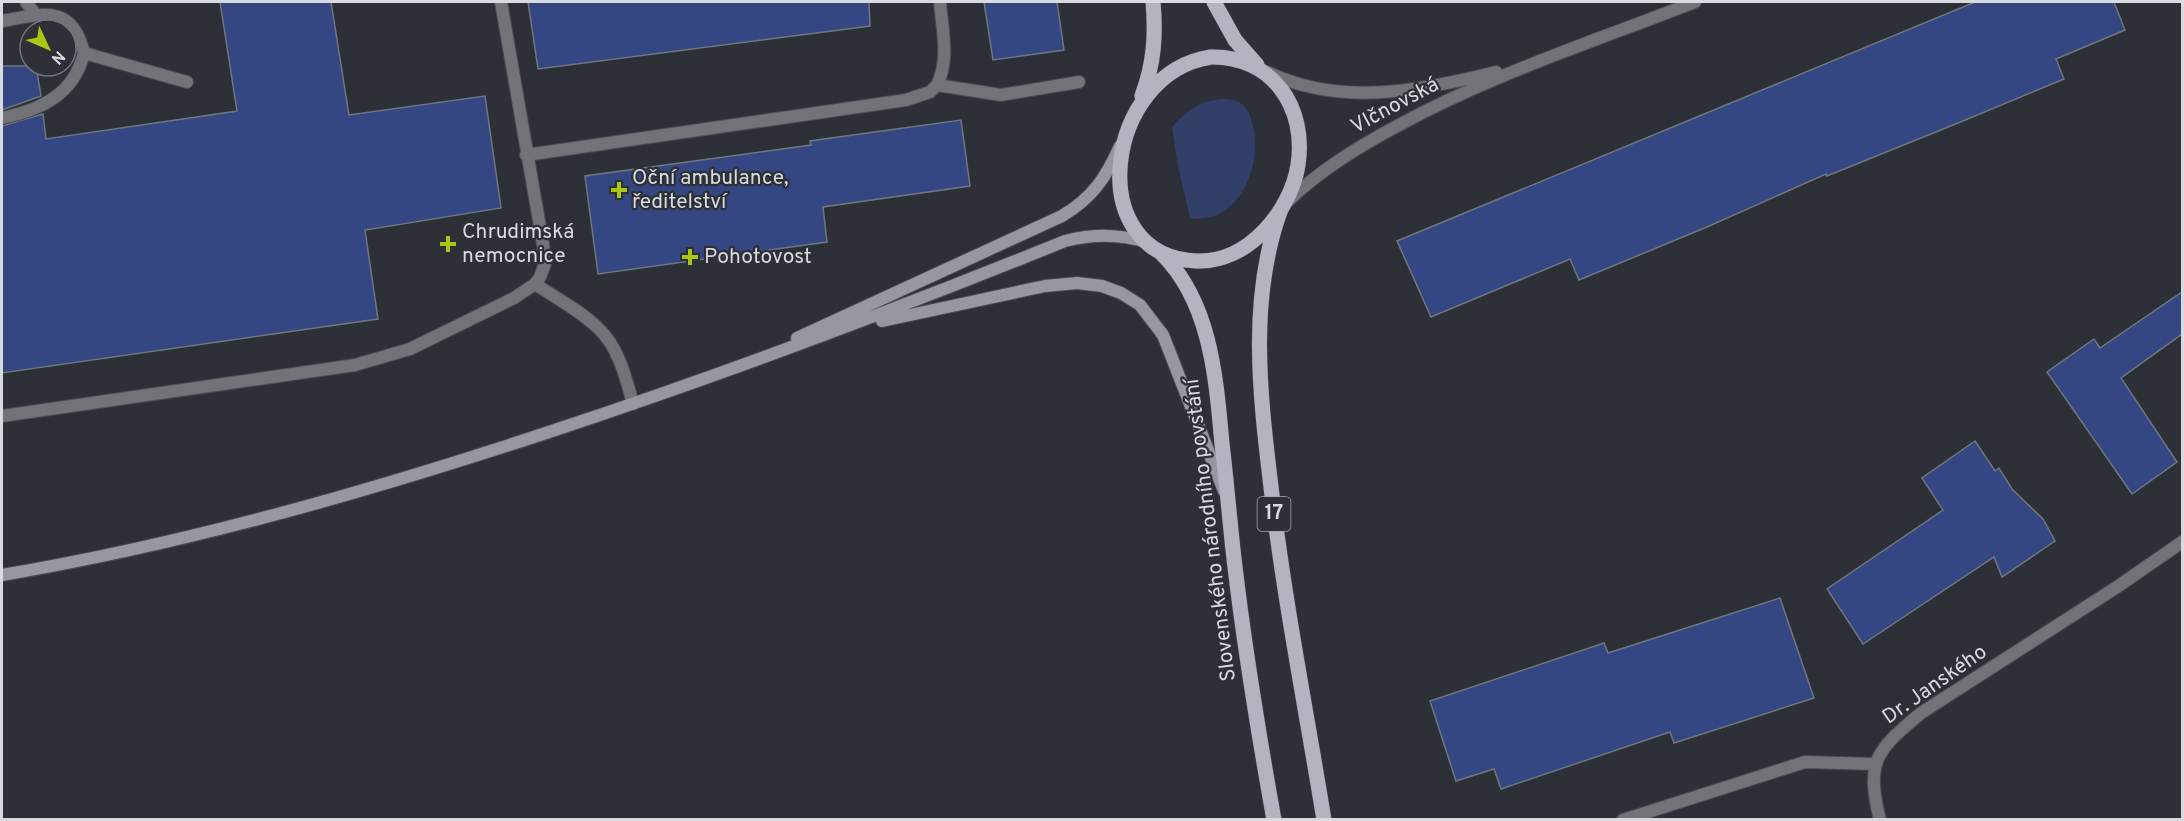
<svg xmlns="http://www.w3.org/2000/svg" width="2184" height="821" font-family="Overpass,sans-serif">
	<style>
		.green { fill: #313f69 }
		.building { fill: #354782; stroke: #71757e; stroke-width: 1.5 }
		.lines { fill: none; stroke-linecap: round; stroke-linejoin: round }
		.lane-casing { stroke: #484b52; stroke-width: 14 }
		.street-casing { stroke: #484b52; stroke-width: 14 }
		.secondary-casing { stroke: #484b52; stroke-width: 14 }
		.primary-casing { stroke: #484b52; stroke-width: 16 }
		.lane { stroke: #717377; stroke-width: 12 }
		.street { stroke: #717377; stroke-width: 12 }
		.secondary { stroke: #96989f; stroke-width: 12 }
		.primary { stroke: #b2b5be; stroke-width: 15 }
		.poi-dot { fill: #acc613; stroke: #2d3037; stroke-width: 2 }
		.labels { text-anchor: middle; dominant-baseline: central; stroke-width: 4.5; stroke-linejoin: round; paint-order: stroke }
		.shield { fill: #2d3037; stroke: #a5a7ad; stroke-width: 1.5 }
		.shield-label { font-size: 20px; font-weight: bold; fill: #d8dadf }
		.street-label { font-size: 21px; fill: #d8dadf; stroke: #2d3037 }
		.poi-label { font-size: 21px; fill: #d8dadf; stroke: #2d3037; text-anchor: start }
	</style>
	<rect width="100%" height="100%" fill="#2d3037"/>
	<path class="green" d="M 1221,99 C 1229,99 1237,100 1243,105 C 1249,110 1251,119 1253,126 C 1263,165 1239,226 1190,218 L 1177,162 L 1172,127 C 1186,111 1199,101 1221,99 Z"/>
	<path class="building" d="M 220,2 L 331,2 L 349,115 L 485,96 L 501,208 L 365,230 L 378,319 L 2,373 L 2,126 L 43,114 L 46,139 L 237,111 Z
		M 528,2 L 869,2 L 870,26 L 538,69 Z
		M 984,2 L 1057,2 L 1064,50 L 993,60 Z
		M 1975,2 L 2114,2 L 2125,30 L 2056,59 L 2064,79 L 1958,123 L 1827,176 L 1826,174 L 1707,227 L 1579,280 L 1570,259 L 1431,317 L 1397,241 Z
		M 2,66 L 36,66 L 41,96 L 2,110 Z
		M 961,120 L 970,186 L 823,207 L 827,242 L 598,274 L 585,176 L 811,145 L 810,141 Z
		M 2182,292 L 2182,334 L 2121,378 L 2177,462 L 2132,494 L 2047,372 L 2094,339 L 2100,348 Z
		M 1975,441 L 1995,471 L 1999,468 L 2012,489 L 2043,519 L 2055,541 L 2002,577 L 1994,557 L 1863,644 L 1827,589 L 1943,510 L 1922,478 Z
		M 1780,598 L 1814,698 L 1674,743 L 1670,732 L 1501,789 L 1494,769 L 1456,781 L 1430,701 L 1604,643 L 1608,653 Z"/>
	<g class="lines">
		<defs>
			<path id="lane" d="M 26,2 L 36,15
				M 940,2 C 942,29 950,59 937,85 L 1001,95 L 1079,82
				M 2,21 C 42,14 72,3 84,53 L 187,82
				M 2,118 C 40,110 74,95 84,53
				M 526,155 L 906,100 L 930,92 L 937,85
				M 535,284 C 556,298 581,311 599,329 C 619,348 626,378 633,404
				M 2,416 L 355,365 L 410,349 L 514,298 L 535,284 L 540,277 L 545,264 L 543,244 L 501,2"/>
			<path id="street" d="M 1267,72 C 1340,107 1420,91 1496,72
				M 1287,202 C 1320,170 1358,147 1399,125 C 1493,74 1595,41 1695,2
				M 1623,820 L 1805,762 L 1874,764
				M 1880,820 C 1865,760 1877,750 1921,713 L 2117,587 L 2182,542"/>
			<path id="secondary" d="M 882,321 L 1045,286 L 1077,283 L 1102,286 L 1121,293 L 1140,305 L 1163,335 L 1224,491
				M 797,338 L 1062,216 C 1092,198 1106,178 1120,146
				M 2,575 C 190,543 374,490 555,430 C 727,373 897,309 1065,241 C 1094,234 1118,234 1147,242"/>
			<path id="primary" d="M 1214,2 L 1235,40 L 1257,65
				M 1211,57 C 1272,56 1307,107 1298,165 C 1291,211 1248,263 1197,261 C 1081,257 1104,73 1211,57 Z
				M 1142,96 C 1154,64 1156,35 1153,2
				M 1281,209 C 1248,298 1260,395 1271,487 C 1284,599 1306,709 1324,820
				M 1161,253 C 1211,302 1216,378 1222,444 C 1227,485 1230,526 1235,567 C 1245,652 1259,736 1274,820"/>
		</defs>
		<use href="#lane" class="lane-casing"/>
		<use href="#street" class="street-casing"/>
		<use href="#secondary" class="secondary-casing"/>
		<use href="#primary" class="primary-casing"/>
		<use href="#lane" class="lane"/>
		<use href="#street" class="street"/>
		<use href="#secondary" class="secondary"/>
		<use href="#primary" class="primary"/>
	</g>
	<g class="poi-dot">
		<path d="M616 181h6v6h6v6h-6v6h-6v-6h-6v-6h6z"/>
		<path d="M445 235h6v6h6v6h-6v6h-6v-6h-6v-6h6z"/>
		<path d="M687 248h6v6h6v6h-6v6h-6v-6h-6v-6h6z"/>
	</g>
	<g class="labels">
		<rect class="shield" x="1257.5" y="497" width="33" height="34" rx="4.5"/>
		<g class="shield-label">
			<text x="1274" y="514">17</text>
		</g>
		<g class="street-label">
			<text transform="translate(1395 106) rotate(-28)">Vlčnovská</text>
			<text transform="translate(1211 530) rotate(-97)">Slovenského národního povstání</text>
			<text transform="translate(1935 685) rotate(-35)">Dr. Janského</text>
		</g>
		<g class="poi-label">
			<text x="632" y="178">Oční ambulance,<tspan x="632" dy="24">ředitelství</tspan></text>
			<text x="462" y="232">Chrudimská<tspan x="462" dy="24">nemocnice</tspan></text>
			<text x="704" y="257">Pohotovost</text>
		</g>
	</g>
	<rect width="2184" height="821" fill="none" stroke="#d8dadf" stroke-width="6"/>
	<g transform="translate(48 48) rotate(134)"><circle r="28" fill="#2d3037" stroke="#71747a" stroke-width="1.5"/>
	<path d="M0-4.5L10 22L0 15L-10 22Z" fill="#acc613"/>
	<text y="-9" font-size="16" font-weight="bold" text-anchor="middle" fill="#d8dadf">N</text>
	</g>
</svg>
